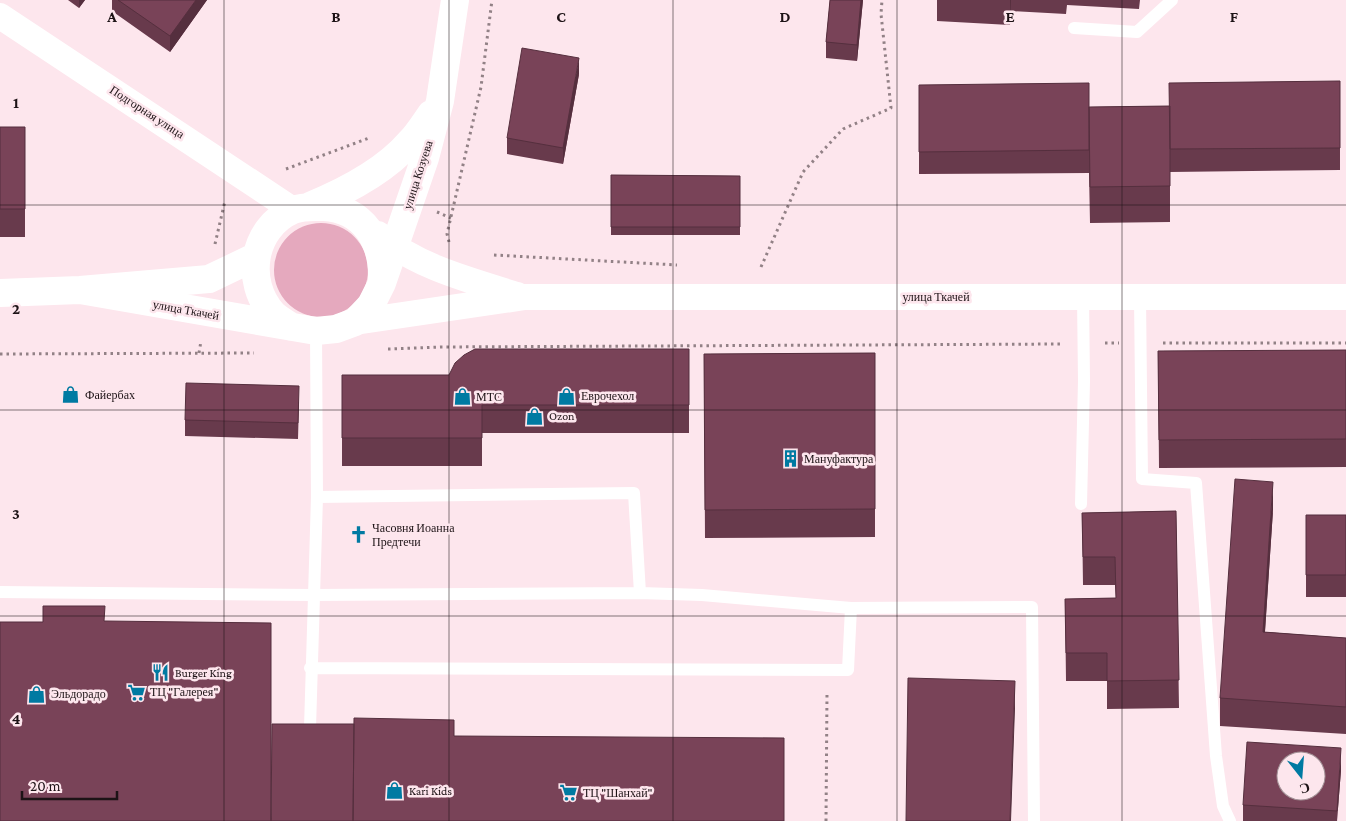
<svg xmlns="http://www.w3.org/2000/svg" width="1346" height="821" viewBox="0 0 1346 821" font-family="'Crimson Pro',serif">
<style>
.green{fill:#e5a9be}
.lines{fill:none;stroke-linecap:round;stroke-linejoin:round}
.path{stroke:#928186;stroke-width:3;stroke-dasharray:2.5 4;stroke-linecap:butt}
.lane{stroke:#fff;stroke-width:12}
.street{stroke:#fff;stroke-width:26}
.secondary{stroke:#fff;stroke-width:28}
.wall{fill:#683a4c}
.shaded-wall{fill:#552f3e}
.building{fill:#794358;stroke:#552f3e;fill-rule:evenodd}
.grid{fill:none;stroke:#1d1316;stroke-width:1;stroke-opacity:0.55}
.labels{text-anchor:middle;stroke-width:5;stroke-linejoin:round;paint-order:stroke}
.street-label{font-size:12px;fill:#1d1316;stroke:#fde6ed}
.poi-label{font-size:12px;fill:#1d1316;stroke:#fde6ed;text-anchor:start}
.grid-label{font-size:16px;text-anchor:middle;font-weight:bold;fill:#1d1316;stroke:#fde6ed;stroke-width:5;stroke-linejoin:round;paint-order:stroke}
</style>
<rect width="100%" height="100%" fill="#fde6ed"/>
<!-- green -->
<path class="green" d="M274 270a47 47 0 1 1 94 0a47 47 0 1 1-94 0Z"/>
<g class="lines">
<!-- path -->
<path class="path" d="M286,169L369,138
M437,212L451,218
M449,242L447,234L481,87L492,0
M215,244L225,201
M494,255L677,265
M761,267L803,172L843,129L891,108L881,14L882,0
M1105,343H1119
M1163,343H1346
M388,349L440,347L1062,344
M199,353L201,341
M0,354L254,353
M826,821L827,693"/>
<!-- lane -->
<path class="lane" d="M1074,28L1137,32L1172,0
M1140,297L1142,479L1196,483L1216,756L1223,806L1230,821
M317,497L634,493L640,593L702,595L851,608L1032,607L1034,821
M1081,504L1084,381L1083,297
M0,592L313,595L640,593
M310,668L848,670L851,608
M310,728L317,497L316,331"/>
<!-- street -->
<path class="street" d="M0,16L293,210
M378,234C417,267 469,280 517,295
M355,322L525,297H1346"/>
<!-- secondary -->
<path class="secondary" d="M310,206C344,192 385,171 410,142C418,134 424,124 431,114
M80,290L316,331L336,329L355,322L371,305L382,283L425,158L440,101L455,0
M0,293L80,290L209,279L255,257
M292,327C286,323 278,319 273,314C244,282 252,228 293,210C303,206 314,207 324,207C363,209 383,241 382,278"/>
</g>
<!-- wall -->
<path class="wall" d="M68,0H85L79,8Z
M112,0H207L170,52L112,11Z
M830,0H863L857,61L826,58V42Z
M937,0H1140L1139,9L1067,5L1066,14L1011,11L1010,25L937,21Z
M579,74L563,164L507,154V138Z
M1340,81V170L1170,172V222L1090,223L1089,172V173L919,174V85L1089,107L1169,106Z
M0,127H25V237H0Z
M611,175L740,176V235H611Z
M689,349V433H482V466H342V375H449Z
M1346,350V467L1159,468L1158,351Z
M875,353V537L705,538L704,354Z
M299,402L298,439L185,436V420Z
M1273,510L1265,632L1346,638V734L1220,726V698Z
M1176,511L1179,708L1107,709V681H1066L1065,599L1116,598L1115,585H1083L1082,513Z
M1306,515H1346V597H1306Z
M1341,770L1337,821H1243V805Z"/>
<!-- shaded-wall -->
<path class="shaded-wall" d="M79,0H85L79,8Z
M196,0H207L170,52V36Z
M861,0H863L857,61V45Z
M1010,0H1011L1010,25Z
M579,58V74L563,164V148Z
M1273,482V510L1263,660V632Z
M1015,681V708L1011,821H1010Z
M1341,748V770L1337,821Z"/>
<!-- building -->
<path class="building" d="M118,0H196L170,36Z
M830,0H861L857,45L826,42Z
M522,48L579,58L563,148L507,138Z
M1340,81V148L1170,149L1169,83Z
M1089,83V150L919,152V85Z
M1170,106V186L1090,187L1089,107Z
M0,127H25V209H0Z
M611,175L740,176V227H611Z
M475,349H689V405H482V438H342V375H449L455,363L464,355Z
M1346,350V439L1159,440L1158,351Z
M875,353V509L705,510L704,354Z
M186,383L299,386L298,423L185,420Z
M1235,479L1273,482L1263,632L1346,638V707L1220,698Z
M1176,511L1179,680L1107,681V653H1066L1065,599L1116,598L1115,557H1083L1082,513Z
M1306,515H1346V575H1306Z
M43,606H105L104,621L271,623V821H0V622H43Z
M908,678L1015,681L1010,821H906Z
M354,718L454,720V736L784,738V821H353Z
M272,724H354L353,821H271Z
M1247,742L1341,748L1337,811L1243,805ZM1286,761H1316V791H1286Z"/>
<!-- grid -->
<path class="grid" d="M224,0V821M449,0V821M673,0V821M897,0V821M1122,0V821M0,205H1346M0,410H1346M0,616H1346"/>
<!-- icons -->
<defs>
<symbol id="shop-bare" viewBox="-9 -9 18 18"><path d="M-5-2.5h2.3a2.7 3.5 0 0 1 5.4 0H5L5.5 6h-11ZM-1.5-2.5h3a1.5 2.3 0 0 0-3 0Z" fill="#007aa2" stroke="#fde6ed" stroke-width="2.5" paint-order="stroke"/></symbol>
<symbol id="building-bare" viewBox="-9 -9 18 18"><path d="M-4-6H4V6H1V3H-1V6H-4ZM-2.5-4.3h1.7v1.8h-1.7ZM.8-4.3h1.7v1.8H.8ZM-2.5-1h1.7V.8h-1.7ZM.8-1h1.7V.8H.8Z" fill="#007aa2" stroke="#fde6ed" stroke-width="2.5" paint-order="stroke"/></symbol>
<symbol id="church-bare" viewBox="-9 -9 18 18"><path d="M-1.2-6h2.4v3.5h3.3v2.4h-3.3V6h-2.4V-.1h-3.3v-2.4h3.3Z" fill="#007aa2" stroke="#fde6ed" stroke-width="2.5" paint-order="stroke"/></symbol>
<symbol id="restaurant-bare" viewBox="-9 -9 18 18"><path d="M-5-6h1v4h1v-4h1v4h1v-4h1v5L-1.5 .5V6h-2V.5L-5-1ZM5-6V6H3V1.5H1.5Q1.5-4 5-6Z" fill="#007aa2" stroke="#fde6ed" stroke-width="2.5" paint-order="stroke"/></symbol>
<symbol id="supermarket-bare" viewBox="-9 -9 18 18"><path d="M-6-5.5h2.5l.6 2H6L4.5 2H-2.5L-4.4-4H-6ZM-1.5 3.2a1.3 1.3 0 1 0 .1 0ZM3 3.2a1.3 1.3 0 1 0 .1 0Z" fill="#007aa2" stroke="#fde6ed" stroke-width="2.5" paint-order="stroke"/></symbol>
</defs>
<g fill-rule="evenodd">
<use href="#shop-bare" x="58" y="382" width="25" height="25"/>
<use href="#shop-bare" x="554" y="384" width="25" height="25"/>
<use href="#shop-bare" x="450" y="384" width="25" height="25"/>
<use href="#shop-bare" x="522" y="404" width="25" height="25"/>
<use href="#building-bare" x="778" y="446" width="25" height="25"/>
<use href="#church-bare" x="346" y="522" width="25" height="25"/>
<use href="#restaurant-bare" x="148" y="660" width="25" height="25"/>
<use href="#supermarket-bare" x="124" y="680" width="25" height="25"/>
<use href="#shop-bare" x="24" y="682" width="25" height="25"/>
<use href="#shop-bare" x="382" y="778" width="25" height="25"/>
<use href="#supermarket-bare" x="556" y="780" width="25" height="25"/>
</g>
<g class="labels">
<!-- street labels -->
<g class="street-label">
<text transform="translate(147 112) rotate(33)" y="4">Подгорная улица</text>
<text transform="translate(418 175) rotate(-72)" y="4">улица Козуева</text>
<text x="936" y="301">улица Ткачей</text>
<text transform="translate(186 310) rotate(10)" y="4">улица Ткачей</text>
</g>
<!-- poi labels -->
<g class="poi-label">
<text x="85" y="399">Файербах</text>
<text x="581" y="400">Еврочехол</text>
<text x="476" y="401">МТС</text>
<text x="549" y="420">Ozon</text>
<text x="804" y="463">Мануфактура</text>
<text x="372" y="532">Часовня Иоанна<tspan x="372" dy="14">Предтечи</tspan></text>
<text x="175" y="677">Burger King</text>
<text x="150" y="696">ТЦ "Галерея"</text>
<text x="51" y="698">Эльдорадо</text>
<text x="409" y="795">Kari Kids</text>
<text x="583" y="797">ТЦ "Шанхай"</text>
</g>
</g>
<g class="grid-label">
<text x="112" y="22">A</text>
<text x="336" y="22">B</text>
<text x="561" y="22">C</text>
<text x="785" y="22">D</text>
<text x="1010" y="22">E</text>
<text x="1234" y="22">F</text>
<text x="16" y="108">1</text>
<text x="16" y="314">2</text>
<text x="16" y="519">3</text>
<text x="16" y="724">4</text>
</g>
<!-- north arrow -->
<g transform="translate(1301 776) rotate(163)"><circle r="24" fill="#fde6ed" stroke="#a39297"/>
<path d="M0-4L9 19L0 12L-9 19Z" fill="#007aa2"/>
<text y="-8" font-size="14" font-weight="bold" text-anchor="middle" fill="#1d1316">С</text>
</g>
<!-- scale -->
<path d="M22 791v8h95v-8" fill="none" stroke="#1d1316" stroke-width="2.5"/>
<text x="30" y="791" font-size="15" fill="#1d1316" stroke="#fde6ed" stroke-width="4" paint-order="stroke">20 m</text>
</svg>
